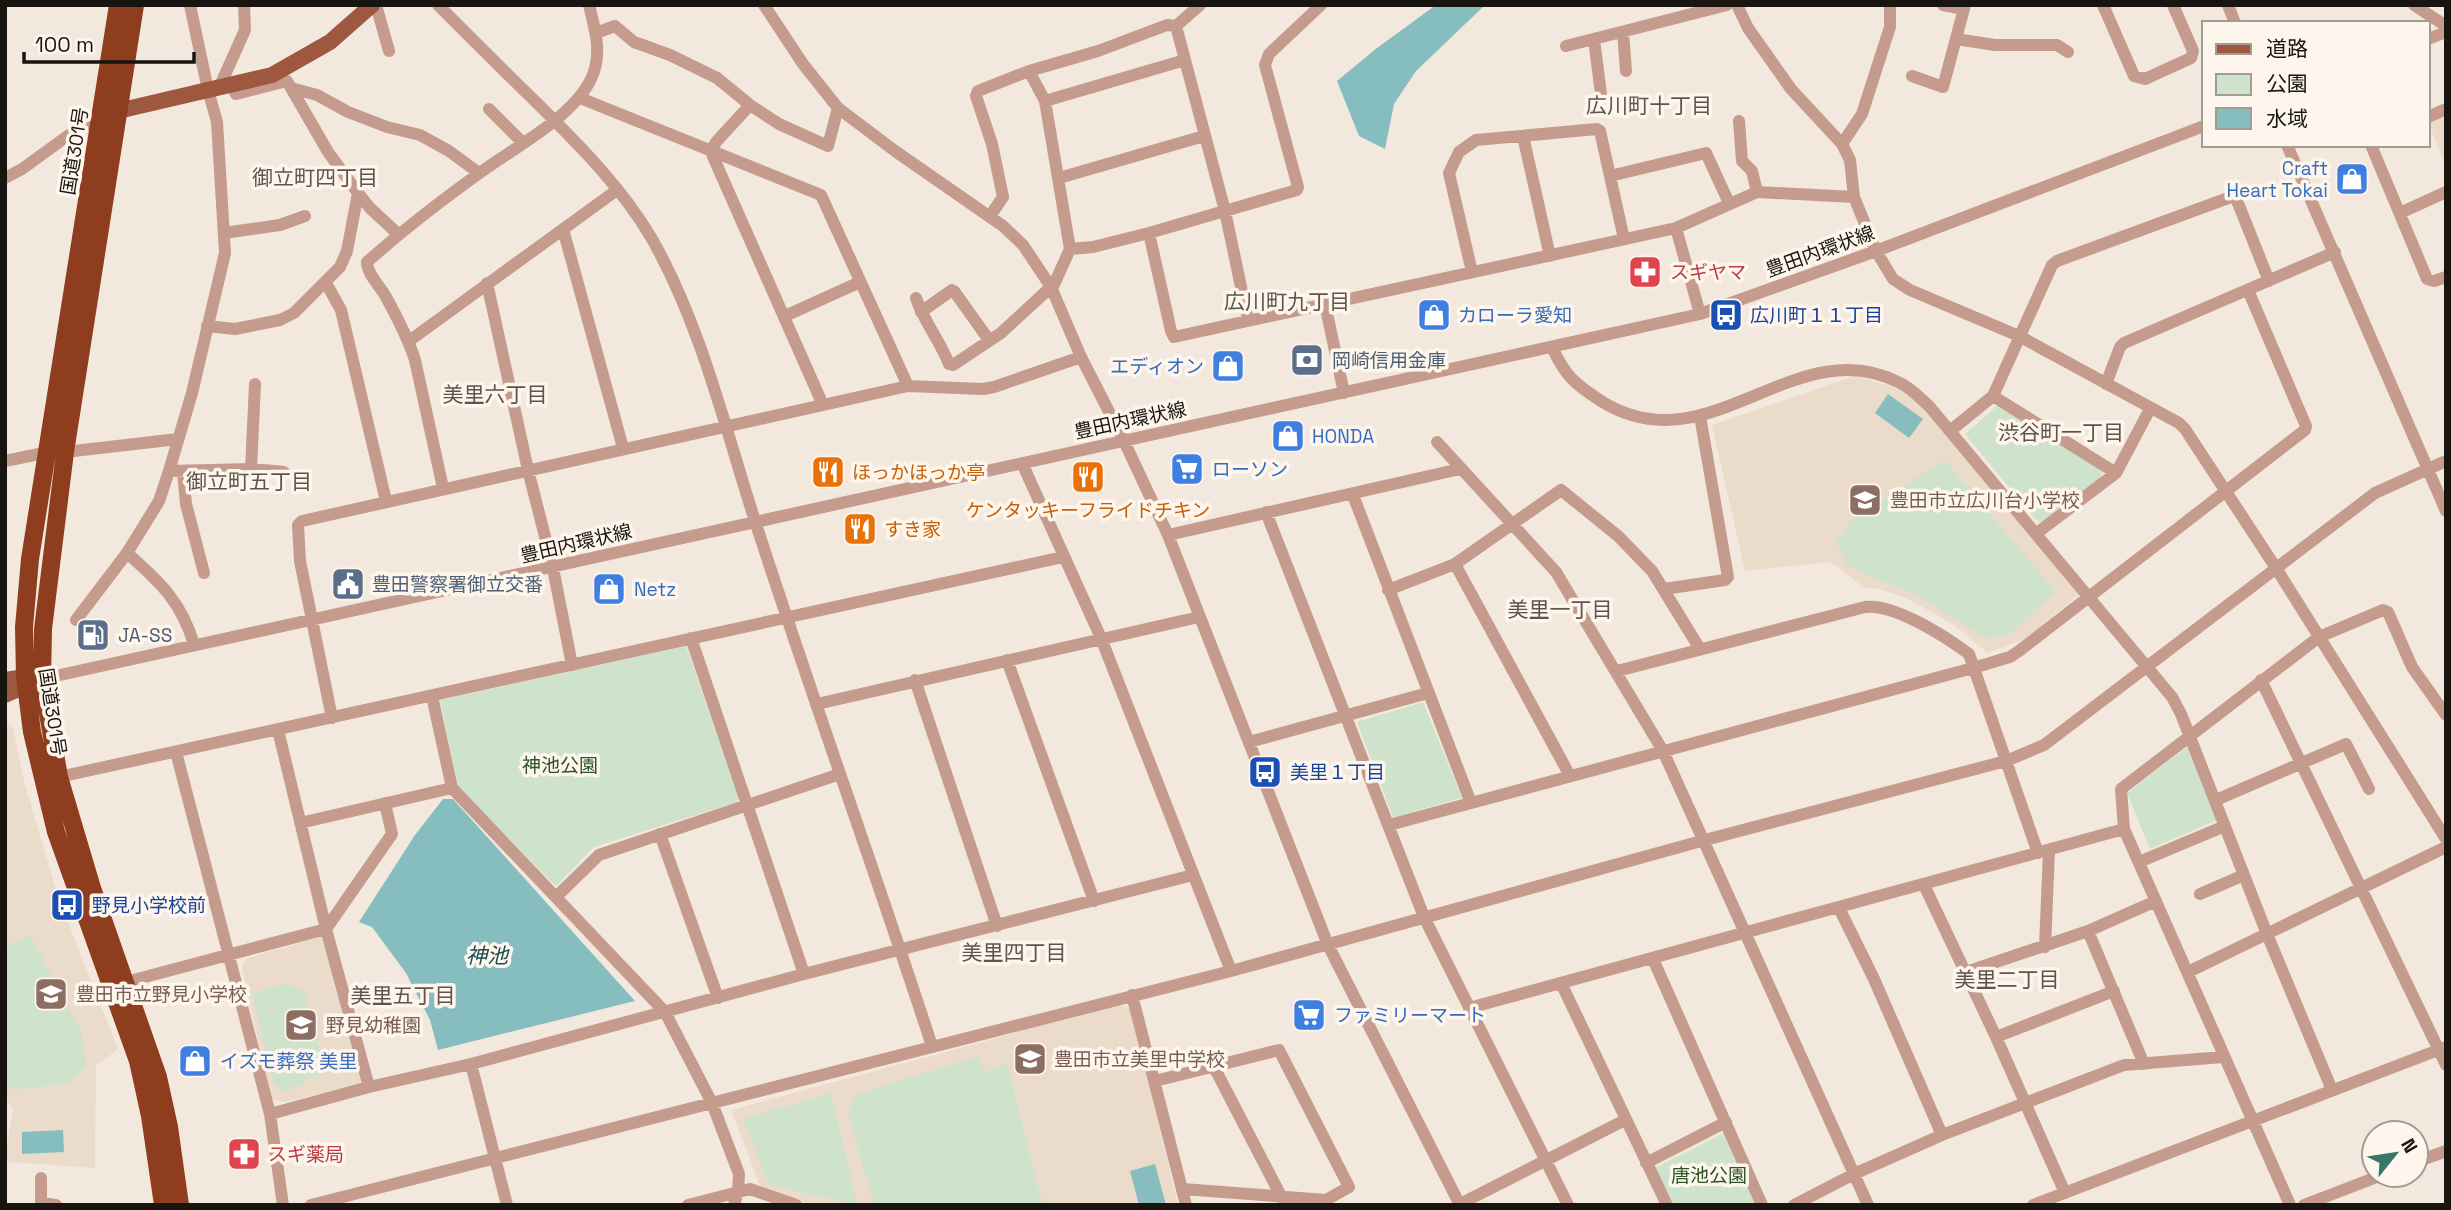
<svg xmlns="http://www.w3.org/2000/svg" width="2451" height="1210" viewBox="0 0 2451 1210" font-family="'Space Grotesk','Noto Sans JP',sans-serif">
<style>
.built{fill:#ebdbcb}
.green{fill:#cfe2cb}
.water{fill:#86bdbf}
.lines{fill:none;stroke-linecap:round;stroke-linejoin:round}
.minor{stroke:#c49b8d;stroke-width:12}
.major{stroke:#9e583f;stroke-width:16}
.highway{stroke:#8e3e1f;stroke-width:18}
.labels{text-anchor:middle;stroke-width:7;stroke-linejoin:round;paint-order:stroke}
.street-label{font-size:19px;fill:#181511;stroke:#fef6ed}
.shop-label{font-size:19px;fill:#366cbe;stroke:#fef6ed;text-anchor:start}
.health-label{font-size:19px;fill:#be3a42;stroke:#fef6ed;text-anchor:start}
.transit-label{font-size:19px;fill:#164399;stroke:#fef6ed;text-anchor:start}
.service-label{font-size:19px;fill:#4e5e75;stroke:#fef6ed;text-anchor:start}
.food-label{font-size:19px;fill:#c56008;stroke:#fef6ed;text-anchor:start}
.education-label{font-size:19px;fill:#785e54;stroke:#fef6ed;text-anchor:start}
.park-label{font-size:19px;fill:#2b5324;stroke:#fef6ed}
.neighbourhood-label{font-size:21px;fill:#5d544b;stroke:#fef6ed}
.water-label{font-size:21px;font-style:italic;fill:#194b4e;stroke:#fef6ed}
</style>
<rect width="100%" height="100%" fill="#f3e8de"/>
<!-- built -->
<path class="built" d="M2446,115V167L2428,122Z
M1855,376L1887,385L1904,393L1933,415L2079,595L2024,639L1988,653L1951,623L1906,598L1879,589L1864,587L1830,562L1745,571L1712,425Z
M5,721L13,728L24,781L58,897L118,1049L96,1066L95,1168L9,1162L5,1156L13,1108L5,1098Z
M323,936L362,1084L285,1102L271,1100L242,967L245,959Z
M1119,1005L1130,1008L1178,1205H812L761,1188L731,1110Z"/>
<!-- green -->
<path class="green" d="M1998,405L2102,468L2101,477L2042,522L2036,520L1965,434Z
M1945,460L2055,591L2011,633L1987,639L1914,593L1870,577L1845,563L1836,540L1854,518Z
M686,646L739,799L737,802L594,847L556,886L492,824L458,786L440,700Z
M1423,702L1462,798L1393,817L1357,722Z
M2187,747L2217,820L2150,849L2127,793Z
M30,935L80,1029L87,1064L70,1083L14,1090L5,1083V947Z
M286,983L304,991L322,1059L318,1060L322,1074L304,1080V1085L283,1092L273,1083L252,993Z
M979,1056L984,1072L1007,1064L1043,1205H874L848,1114L856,1095Z
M831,1093L857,1205L769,1185L743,1119Z
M1724,1133L1756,1205H1674L1655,1168Z"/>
<!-- water -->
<path class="water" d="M1436,5H1481L1483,7L1416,71L1394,104L1385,149L1359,136L1337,81L1377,48Z
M1888,394L1923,419L1909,438L1875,413Z
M443,799H453L635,1001L438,1050L430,1020L406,973L372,927L359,922L415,835Z
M63,1130L64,1152L22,1154V1132Z
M1155,1164L1166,1205H1139L1130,1171Z"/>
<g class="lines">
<!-- minor -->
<path class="minor" d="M190,5L208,90L217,122L225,253L192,393L169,471L159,501L127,553C159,581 182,602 194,645
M376,5L389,51
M438,5C471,38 505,72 539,105C580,146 623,189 652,239C701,325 725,428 755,521C812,697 875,871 932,1046
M764,5L803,64L838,108L895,151L1003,226L1023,245L1051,287L1081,357L1124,441L1168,535L1328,945L1460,1205
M1200,5L1176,26L1225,211L1248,320
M1737,5L1748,28L1791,89L1842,144L1850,160L1854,197L1876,251L1893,279L1910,290L2019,336L2179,423L2185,429L2276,568L2446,839
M1943,5L1964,9
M2103,5L2134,76L2145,79L2191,58L2193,51L2173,5
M2228,5L2235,23
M2414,5L2446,26
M1623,32L1626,71
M596,33L615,26L634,42L670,55L717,78L750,105L779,124L828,146L838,108
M1594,39L1601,94
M1956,39L1995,45H2057L2068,52
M2428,39L2446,32
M1566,46L1727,5
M1029,71L1098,51L1167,25L1176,26
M1912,76L1943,87L1965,5
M219,88L245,30L244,5
M291,88L317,95L348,112L387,127L420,135L449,151L479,173
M580,98L821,195L908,386
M1045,101L1185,60
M750,105L716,142L711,152L823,405
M489,109L522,142
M2428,117L2446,109
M1739,121L1742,161L1752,171L1757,192
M1523,136L1550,256
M1842,144L1862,114L1890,27V5
M2287,145L2446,511
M2371,145L2427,279L2434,281L2446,277
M1610,176L1706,153L1729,203
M5,178L22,169L73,132L103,117
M1059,178L1204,136
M358,193L370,208L398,234
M2400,213L2446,192
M990,216L1003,197L992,144L976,96L978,91L1029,71L1045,101L1070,249L1052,289
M1676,228L1700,314
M563,229L623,448
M224,233L280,225L305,216
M1149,233L1171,331L1174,337L1676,228L1757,192L1854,197
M1070,249L1093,247L1149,233L1297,190L1298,187L1265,65L1269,54L1321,5
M1472,272L1449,173L1459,152L1476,140L1597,129L1600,131L1624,239
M326,283L341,310L386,501
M487,283L528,470L553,568L572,665
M916,298C924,322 940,341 949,364L953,365L1001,333L1051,287
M1325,304L1344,393
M921,312L952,290L954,291L989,340
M785,316L860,282
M207,326L235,329L280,320L294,313L340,267L347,251L358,193L328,152L287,81L236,94L231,85
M409,341L617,190
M1552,347C1565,376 1575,384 1601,401C1709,469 1795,328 1900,383C1911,388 1920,398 1929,406L2172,697L2181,714L2267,934L2332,1090
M2106,384L2120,347L2124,343L2335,252
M1993,396L2116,473
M1950,431L1993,396L2052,265L2057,261L2231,197L2236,198L2269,281
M1437,442L1556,572L1663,751L1868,1205
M65,452L178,439
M5,461L49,452
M1022,463L1101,638L1231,971
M251,469L255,384
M169,471L251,469L284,472
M183,472L186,504L204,573
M443,488L415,360C408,338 397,317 386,297C380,286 367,274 367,262C403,230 442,200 481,172C515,147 573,117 591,79C603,54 595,30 589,5
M1353,495L1471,803
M1266,512L1424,917L1568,1205
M2037,533L2116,473L2150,409
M1168,535L1460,469
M1455,564L1569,774
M1664,589L1725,580L1728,577L1700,416
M1388,590L1455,564L1561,490L1618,536L1652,571L1700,649
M76,620L127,553
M691,638L804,974
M1007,660L1094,901
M1617,671L1865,607C1894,603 1946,637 1969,654L2038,853
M42,679L1700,314L1876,251L2204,126
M915,680L997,926
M2261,680L2446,1065
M432,696L452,788L665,1012L712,1103L739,1174L738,1192L734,1205
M817,704L1199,617
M332,718L300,561L298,525L302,521L908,386L983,389L994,387L1081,357
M278,730L326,929L369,1087
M1249,742L1428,693
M176,752L270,1114L283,1205
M59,777L1063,557
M2216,800L2346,744L2369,789
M300,823L452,788
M1389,825L1973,668L2010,657L2019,651L2305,430L2306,426L2248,290
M660,834L718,998
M2139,862L2225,826
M1924,885L1996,1037L2065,1193
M2200,894L2244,875
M556,897L599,855L840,774
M1839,908L1874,979L1942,1135
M2088,931L2144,1064
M2045,947L2049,851
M1653,959L1762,1205
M1966,972L2088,931L2156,901
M2188,972L2446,847
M126,982L326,929L392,834L385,803
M1561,983L1667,1205
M1132,995L1186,1205
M1469,1008L2124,829
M1996,1037L2114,991
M471,1064L507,1205
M1214,1067L1282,1198
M1155,1081L1279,1050L1349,1187L1326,1200L1183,1189
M270,1114L369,1087L471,1064L804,974L1193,875
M2416,1162L2446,1151
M1646,1163L1726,1122
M41,1203L56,1205
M1460,1204L1625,1120
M41,1205V1178
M311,1205L1231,971L1705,840L2006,761L2044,745L2375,493L2446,461
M688,1205L750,1189L796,1205
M1794,1205L1854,1174L1942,1135L2124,1065L2223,1057
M2033,1205L2446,1047
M2290,1205L2124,829L2121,789L2319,637L2383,610L2388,612L2412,667L2446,715
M2304,1205L2382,1175"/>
<!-- major -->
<path class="major" d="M118,111L272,75L330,42L372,5
M5,680L25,677L37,678
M5,695L37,681"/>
<!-- highway -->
<path class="highway" d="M118,5L30,559L24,627L25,677L32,732L56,832L138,1061L150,1116L163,1205
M135,5L65,452L43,629L42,679L59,777L92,888L158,1077L169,1127L180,1205"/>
</g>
<!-- icons -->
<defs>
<symbol id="shop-square" viewBox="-11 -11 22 22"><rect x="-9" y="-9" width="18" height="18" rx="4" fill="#3f7fe0" stroke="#fef6ed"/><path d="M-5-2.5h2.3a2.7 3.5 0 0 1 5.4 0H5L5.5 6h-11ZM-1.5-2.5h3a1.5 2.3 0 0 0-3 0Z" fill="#fff"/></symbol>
<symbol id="pharmacy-square" viewBox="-11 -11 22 22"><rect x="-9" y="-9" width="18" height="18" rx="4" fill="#e0444e" stroke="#fef6ed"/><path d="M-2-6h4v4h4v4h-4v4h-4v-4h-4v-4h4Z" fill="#fff"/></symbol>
<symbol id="bus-square" viewBox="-11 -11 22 22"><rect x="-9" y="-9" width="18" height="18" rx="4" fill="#1a4fb4" stroke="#fef6ed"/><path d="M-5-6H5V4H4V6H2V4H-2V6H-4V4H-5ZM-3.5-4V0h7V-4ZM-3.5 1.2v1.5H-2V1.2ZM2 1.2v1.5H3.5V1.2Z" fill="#fff"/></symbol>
<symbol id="bank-square" viewBox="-11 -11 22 22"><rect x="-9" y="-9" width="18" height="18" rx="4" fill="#5c6f8a" stroke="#fef6ed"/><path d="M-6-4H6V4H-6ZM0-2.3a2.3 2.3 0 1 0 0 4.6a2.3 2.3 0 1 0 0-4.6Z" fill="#fff"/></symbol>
<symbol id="supermarket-square" viewBox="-11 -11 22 22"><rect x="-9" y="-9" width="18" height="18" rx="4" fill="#3f7fe0" stroke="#fef6ed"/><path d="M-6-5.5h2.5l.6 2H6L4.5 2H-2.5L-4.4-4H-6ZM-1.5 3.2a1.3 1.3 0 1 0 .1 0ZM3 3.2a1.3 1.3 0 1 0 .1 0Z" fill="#fff"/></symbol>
<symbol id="restaurant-square" viewBox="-11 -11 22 22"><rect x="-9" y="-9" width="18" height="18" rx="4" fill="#e8710a" stroke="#fef6ed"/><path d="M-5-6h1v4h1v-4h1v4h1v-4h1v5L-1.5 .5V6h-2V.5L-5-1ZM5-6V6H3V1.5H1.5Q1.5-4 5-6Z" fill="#fff"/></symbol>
<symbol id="school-square" viewBox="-11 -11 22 22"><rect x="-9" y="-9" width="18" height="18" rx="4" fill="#8d6e63" stroke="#fef6ed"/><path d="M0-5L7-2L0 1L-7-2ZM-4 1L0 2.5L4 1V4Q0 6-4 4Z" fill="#fff"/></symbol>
<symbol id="civic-square" viewBox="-11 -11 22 22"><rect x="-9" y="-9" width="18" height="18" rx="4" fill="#5c6f8a" stroke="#fef6ed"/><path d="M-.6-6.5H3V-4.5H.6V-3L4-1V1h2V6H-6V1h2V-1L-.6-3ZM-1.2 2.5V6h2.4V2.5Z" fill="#fff"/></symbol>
<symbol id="fuel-square" viewBox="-11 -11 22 22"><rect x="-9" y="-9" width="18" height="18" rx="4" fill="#5c6f8a" stroke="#fef6ed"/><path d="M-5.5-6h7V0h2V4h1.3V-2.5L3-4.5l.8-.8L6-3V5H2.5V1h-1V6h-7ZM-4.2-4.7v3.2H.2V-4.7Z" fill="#fff"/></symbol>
</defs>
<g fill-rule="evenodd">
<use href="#shop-square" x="2333" y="160" width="38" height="38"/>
<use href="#pharmacy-square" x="1626" y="253" width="38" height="38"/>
<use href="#shop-square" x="1415" y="296" width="38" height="38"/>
<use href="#bus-square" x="1707" y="296" width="38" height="38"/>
<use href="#bank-square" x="1288" y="341" width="38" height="38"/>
<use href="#shop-square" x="1209" y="347" width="38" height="38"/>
<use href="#shop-square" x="1269" y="417" width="38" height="38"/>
<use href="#supermarket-square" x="1168" y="450" width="38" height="38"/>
<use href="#restaurant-square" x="809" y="453" width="38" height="38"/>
<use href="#restaurant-square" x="1069" y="458" width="38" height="38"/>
<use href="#school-square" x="1846" y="481" width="38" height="38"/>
<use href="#restaurant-square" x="841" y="510" width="38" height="38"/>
<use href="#civic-square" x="329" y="565" width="38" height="38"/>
<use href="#shop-square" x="590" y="570" width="38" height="38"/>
<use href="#fuel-square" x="74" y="616" width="38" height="38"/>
<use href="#bus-square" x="1246" y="753" width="38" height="38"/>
<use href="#bus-square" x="48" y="886" width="38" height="38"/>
<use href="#school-square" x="32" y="975" width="38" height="38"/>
<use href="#supermarket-square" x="1290" y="996" width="38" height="38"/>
<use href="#school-square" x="282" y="1006" width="38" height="38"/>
<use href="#school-square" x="1011" y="1040" width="38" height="38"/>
<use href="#shop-square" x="176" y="1042" width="38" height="38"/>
<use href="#pharmacy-square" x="225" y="1135" width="38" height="38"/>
</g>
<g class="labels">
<!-- street labels -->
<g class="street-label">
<text transform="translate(74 151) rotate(-81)" y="7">国道301号</text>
<text transform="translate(1820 251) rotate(-20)" y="7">豊田内環状線</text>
<text transform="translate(1130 420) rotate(-12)" y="7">豊田内環状線</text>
<text transform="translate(576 543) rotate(-13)" y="7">豊田内環状線</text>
<text transform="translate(53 712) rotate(81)" y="7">国道301号</text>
</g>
<!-- shop labels -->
<g class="shop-label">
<text x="2328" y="175" text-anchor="end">Craft<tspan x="2328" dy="22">Heart Tokai</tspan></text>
<text x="1458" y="322">カローラ愛知</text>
<text x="1204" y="373" text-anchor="end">エディオン</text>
<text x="1312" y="443">HONDA</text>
<text x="1212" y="476">ローソン</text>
<text x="634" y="596">Netz</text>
<text x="1334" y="1022">ファミリーマート</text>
<text x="220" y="1068">イズモ葬祭 美里</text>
</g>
<!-- health labels -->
<g class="health-label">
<text x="1670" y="279">スギヤマ</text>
<text x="268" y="1161">スギ薬局</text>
</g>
<!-- transit labels -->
<g class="transit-label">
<text x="1750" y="322">広川町１１丁目</text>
<text x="1290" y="779">美里１丁目</text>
<text x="92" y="912">野見小学校前</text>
</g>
<!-- service labels -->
<g class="service-label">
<text x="1332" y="367">岡崎信用金庫</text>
<text x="372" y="591">豊田警察署御立交番</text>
<text x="118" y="642">JA-SS</text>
</g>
<!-- food labels -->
<g class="food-label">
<text x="852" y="479">ほっかほっか亭</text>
<text x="1088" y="517" text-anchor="middle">ケンタッキーフライドチキン</text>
<text x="884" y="536">すき家</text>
</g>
<!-- education labels -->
<g class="education-label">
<text x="1890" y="507">豊田市立広川台小学校</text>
<text x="76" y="1001">豊田市立野見小学校</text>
<text x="326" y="1032">野見幼稚園</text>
<text x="1054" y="1066">豊田市立美里中学校</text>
</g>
<!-- park labels -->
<g class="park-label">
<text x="560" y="772">神池公園</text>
<text x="1709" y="1182">唐池公園</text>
</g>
<!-- neighbourhood labels -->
<g class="neighbourhood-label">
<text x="1649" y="113">広川町十丁目</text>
<text x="315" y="185">御立町四丁目</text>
<text x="1287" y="309">広川町九丁目</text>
<text x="495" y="402">美里六丁目</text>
<text x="2061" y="440">渋谷町一丁目</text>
<text x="249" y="489">御立町五丁目</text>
<text x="1560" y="617">美里一丁目</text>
<text x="1014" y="960">美里四丁目</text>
<text x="2007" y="987">美里二丁目</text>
<text x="403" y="1003">美里五丁目</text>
</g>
<!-- water labels -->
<g class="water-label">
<text x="487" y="963">神池</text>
</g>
</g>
<!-- border -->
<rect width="2451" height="1210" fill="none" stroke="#181511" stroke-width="14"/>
<!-- legend -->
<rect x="2202" y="21" width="228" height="126" fill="#fef6ed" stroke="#a29c95" stroke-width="2"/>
<rect x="2216" y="44" width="35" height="10" fill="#9e583f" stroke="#a29c95" stroke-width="2"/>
<text x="2266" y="56" font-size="21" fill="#181511">道路</text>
<rect x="2216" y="74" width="35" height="21" fill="#cfe2cb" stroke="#a29c95" stroke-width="2"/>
<text x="2266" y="91" font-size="21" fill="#181511">公園</text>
<rect x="2216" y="108" width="35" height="21" fill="#86bdbf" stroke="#a29c95" stroke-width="2"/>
<text x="2266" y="126" font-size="21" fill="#181511">水域</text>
<!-- north arrow -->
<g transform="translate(2395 1154) rotate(60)"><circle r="33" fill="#fef6ed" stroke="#a29c95" stroke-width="2"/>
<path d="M0-5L12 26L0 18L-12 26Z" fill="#357768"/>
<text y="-10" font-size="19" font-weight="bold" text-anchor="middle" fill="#181511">N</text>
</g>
<!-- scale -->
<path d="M24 52v10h170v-10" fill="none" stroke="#181511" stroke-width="3.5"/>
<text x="35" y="52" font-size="21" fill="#181511" stroke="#fef6ed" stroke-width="5" paint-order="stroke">100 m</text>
</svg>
